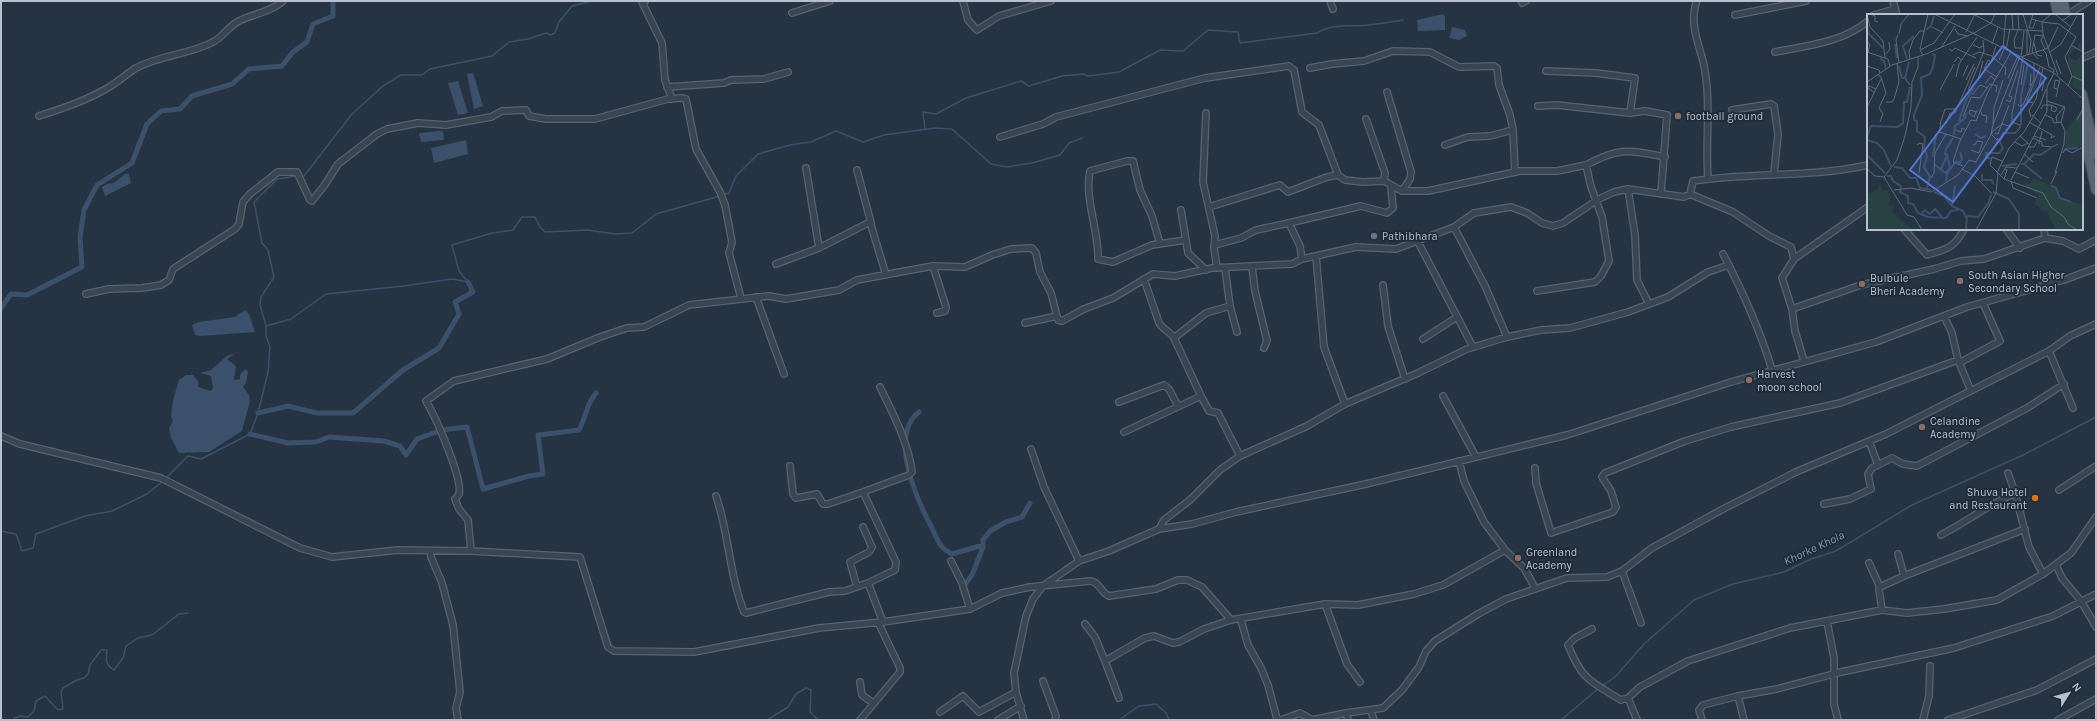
<svg xmlns="http://www.w3.org/2000/svg" width="2097" height="721" viewBox="0 0 2097 721" font-family="Karla,sans-serif">
<style>
.water{fill:#3b516b}
.lines{fill:none;stroke-linecap:round;stroke-linejoin:round}
.stream{stroke:#3b516b;stroke-width:1.5}
.canal{stroke:#3b516b;stroke-width:5}
.minor-casing{stroke:#58636f;stroke-width:8}
.primary-casing{stroke:#444e5b;stroke-width:11}
.minor{stroke:#3a4552;stroke-width:5.5}
.primary{stroke:#586472;stroke-width:9}
.education-dot{fill:#8d6e63;stroke:#1f2a37;stroke-width:1.5}
.worship-dot{fill:#6b7280;stroke:#1f2a37;stroke-width:1.5}
.food-dot{fill:#e8710a;stroke:#1f2a37;stroke-width:1.5}
.labels{text-anchor:middle;stroke-width:3.5;stroke-linejoin:round;paint-order:stroke}
.poi-label{font-size:11px;fill:#b7c0cc;stroke:#1f2a37;text-anchor:start}
.water-label{font-size:12px;font-style:italic;fill:#7e97b3;stroke:#1f2a37}
.inset-river{fill:none;stroke:#3b516b;stroke-width:2}
.inset-road{fill:none;stroke:#606b79;stroke-width:1}
.view{fill:#5376d4;fill-opacity:0.15;stroke:#5376d4;stroke-width:2}
.inset-edge{fill:none;stroke:#b7c0cc;stroke-width:2}
</style>
<rect width="100%" height="100%" fill="#263342"/>
<!-- water -->
<path class="water" d="M1443,14L1445,17V30L1418,31L1417,20Z
M1452,27L1465,30L1467,36L1459,40L1449,38Z
M473,73L483,106L474,109L467,74Z
M458,81L468,113L458,115L448,83Z
M440,131L443,132L444,140L421,142L419,133Z
M466,140L468,154L434,163L431,148Z
M125,174H129L131,183L105,196L102,187L107,184L114,183Z
M245,310L249,314L255,332L200,336L195,335L192,325L198,322L235,317Z
M235,354L227,359L236,366L234,380L240,379V375L245,369L248,372L246,383L243,387L249,395L250,401L242,431L209,452L179,453L171,438L169,428L173,421L171,416L173,400L179,380L186,375H193L198,381V387L211,391L213,388L211,376L200,373L211,370L228,355Z"/>
<g class="lines">
<!-- stream -->
<path class="stream" d="M925,129L923,112L936,114L966,98L1021,81L1029,86L1062,76L1083,74L1088,76L1119,72L1160,50L1183,51L1208,30L1238,32L1240,43L1317,33C1333,23 1351,27 1369,25C1380,24 1391,22 1403,20
M301,176H304L352,114L383,86L401,75H422L430,69L492,56L509,42L528,39L546,33L551,35L555,33L559,22L572,6L592,1
M723,195L729,193L736,176L758,154L790,145L811,142L836,131L863,142L884,135L935,128L952,129L991,164L1007,167L1032,163L1060,155L1069,143L1082,138
M266,326L291,319L326,294L404,286L452,279L468,282L459,271L452,245L492,233L513,230L522,217H535L540,227L545,232L588,230L615,234L632,233L656,214L720,196
M165,479L188,456L201,459L250,434L258,413L268,372L270,347L266,336V326L260,305L261,297L274,277L268,250L262,243L254,202L277,179L297,176
M1,531L16,534L22,551L33,548L36,534L85,516L112,511L147,494L163,481
M1602,686L1615,677L1644,644L1694,600L1733,584L1784,572L1811,559L1836,551L1912,505L2023,455L2096,417
M14,720V718L21,716L28,717L34,711L36,701L45,696L58,710L63,709L61,692L63,688L77,680L84,678L88,674L90,665L101,650H107C106,658 105,665 114,670L123,658L126,646L138,638L152,635L179,614L188,613
M767,720L788,707L796,694L806,688L811,690L810,712L818,720
M1119,720L1139,706L1156,704L1166,713L1169,720
M1561,720L1599,688"/>
<!-- canal -->
<path class="canal" d="M1,308L11,294L27,295L82,267L80,237L84,210L97,185L132,163L147,124L161,111L180,109L192,96L232,84L249,69L282,66L293,52L307,42L313,24L333,16V1
M919,412C888,436 917,500 932,528C935,534 938,542 942,547C945,550 949,552 952,554L983,545
M258,413L288,406L317,413H353L403,370L439,348L459,314L455,302L473,292L468,282
M250,434L288,443L316,442L329,437L384,441L400,446L406,455L417,439L442,430L467,427L483,489L529,476L543,474L538,435L579,430C586,418 586,404 596,393
M964,589V586L972,575L983,547V540L990,531L1006,522L1022,517L1030,503"/>
<defs>
<path id="minor" d="M645,1L642,2L662,43L665,80L672,99
M963,1L968,20L977,30L999,16L1051,1
M1330,1L1333,9
M1697,1C1689,20 1698,43 1703,61C1712,99 1705,140 1708,178
M1893,1L1897,15
M1522,3L1526,1
M792,13L830,1
M1735,15L1806,1
M1874,15L1895,9
M2067,15L2089,1
M1775,52C1806,46 1844,42 1868,21
M2082,58L2096,52
M1310,68L1332,64L1364,61L1393,51L1430,52L1459,67L1494,66L1497,68L1499,85L1510,115L1513,130L1515,172
M1546,71L1596,73L1635,78L1630,113
M667,87L724,83L731,80L764,79L788,72
M1387,92L1411,172L1410,179L1402,191
M1538,106L1557,105L1630,113L1645,111L1667,115L1661,194
M1732,110L1771,104L1774,106L1778,134L1774,174
M1206,113L1203,182L1215,236L1214,248L1217,268
M39,116C64,108 88,100 111,86C120,80 128,73 136,68C160,55 187,55 211,43C223,38 228,26 239,21C253,14 271,12 283,1
M1366,119L1385,173L1384,181
M1000,137L1043,124L1056,117L1205,78L1289,66L1294,70L1302,112L1319,125L1338,175L1345,180L1363,182L1384,181L1402,191H1428L1520,171H1557L1586,165L1591,187L1602,217L1609,261L1601,276L1595,282L1537,291
M1445,145L1468,137L1490,136L1513,130
M1586,165C1620,147 1628,150 1665,157
M806,168L819,248L870,222L886,275
M857,170L871,223
M1628,189L1635,235L1637,280L1649,304
M1690,194L1733,212L1769,236L1791,247L1794,259L1782,278L1792,309L1795,331L1804,361
M1209,207L1280,185L1288,192L1327,177L1338,175
M1181,210L1188,253L1206,270
M1454,227L1485,286L1507,337
M1904,229L1927,255C1946,249 1954,249 1964,229
M2006,229L2020,248
M2044,229L2045,238
M1417,240L1473,347
M1160,244L1152,216L1140,190L1133,161H1127L1090,171C1084,198 1099,231 1098,259L1113,262L1152,245L1186,240
M1215,245L1241,238L1256,230L1289,223
M1723,254C1743,292 1760,330 1772,370
M1316,256L1324,347L1345,404
M1302,259L1300,246L1289,223L1361,206L1387,213L1393,208L1391,187
M1794,259L1868,207
M776,264L819,248
M933,266L946,307L945,311L937,313
M1252,267L1255,291L1267,341L1264,348
M1144,279L1159,323C1163,330 1170,331 1174,338
M1383,285L1388,326L1405,379
M86,294L109,289L142,288L161,285L169,280L173,269L235,229L239,224L243,202L250,194L278,172H297L310,200L312,201L324,186L338,164L377,134L387,129L418,123L446,125L491,117L502,111L526,110L529,116L546,119H595L668,99L682,98L686,99L696,149L720,192L725,205L732,242L729,253L741,298
M756,297L784,374
M1230,306L1237,332
M1792,309L1861,285L1934,269L1961,261L1984,259L2045,238L2063,241L2079,249L2096,240
M1944,316L1952,333L1958,360L1971,391
M1025,323L1057,316
M1423,339L1457,317
M2049,351L2073,408
M1959,363L2000,341L1983,303
M1201,396L1209,411L1218,413L1240,456
M1443,396L1476,457
M1119,402L1164,385L1169,389L1178,406
M1124,432L1201,396L1174,338L1206,313L1230,306L1225,268
M1,436L20,444L161,478L300,548L332,557L398,550L471,551L580,557L608,647L614,651L694,652L819,628L883,622L970,609L1002,593L1030,587L1090,581C1099,581 1101,593 1109,596L1156,589L1178,580H1187L1202,587L1231,620
M1869,441L1878,465
M1031,449L1044,487L1079,561
M1459,461L1464,481L1484,522L1505,550L1524,568L1535,588
M1535,468L1536,483L1551,533L1613,512L1616,507L1611,491L1602,477L1605,473L1685,441L1731,427L1840,403L1958,360
M2008,473L2015,493L2029,547L2043,574
M2059,490L2096,466
M863,492L909,475L912,472C908,441 893,414 880,387
M716,496C729,533 729,574 744,612L746,613L829,592L845,591L868,583L895,570L896,562L863,492L828,504H823L817,494L796,498L793,494L790,466
M1824,504L1850,499L1871,489L1868,474L1872,468L1892,458L1903,464L1917,466L2027,408L2064,384
M1159,529L1164,520L1190,500L1220,470L1240,456L1307,426L1345,404L1418,373L1467,349L1507,337L1541,330L1570,328L1628,312L1668,297L1708,272L1729,265
M1941,535C1966,522 1990,504 2015,493
M430,551L431,557L442,583L453,625L460,692L456,708L458,720
M471,551L468,520L459,509L455,499C456,499 459,494 459,494C463,478 435,416 426,401L454,381L547,359L600,337L627,328L644,327L689,305L769,296L786,299L839,290L857,280L900,272L933,266L965,267L992,255L1011,249L1032,248L1036,253L1040,272L1051,293L1058,320L1062,321L1084,309L1113,298L1153,274L1175,276L1212,268L1292,264L1302,259L1356,247L1396,249L1454,227L1474,213L1511,207L1527,213L1542,223L1553,226L1563,223L1597,200L1614,192L1628,189L1684,197L1690,194L1693,181C1751,172 1810,178 1868,165
M1898,554L1904,576
M951,561L962,583L970,609
M1869,563L1880,587
M2056,565L2062,578L2081,601L2096,627
M1622,571L1641,623
M868,583L883,622
M857,587L850,562L869,552L872,547L863,527
M1325,604L1347,664L1360,682
M1882,610L1879,589L1880,587L1904,576L2025,529
M1241,620L1248,645L1261,668L1268,685L1277,719L1280,720
M1827,621L1834,658V704L1838,720
M1085,624L1095,637L1105,661L1145,638L1154,636L1173,643L1179,642L1204,629L1231,620L1325,604L1358,605L1414,594L1443,585L1505,550
M1592,629L1575,638L1568,645C1582,680 1590,681 1621,700L1628,698L1640,687L1688,661L1790,628L1882,610L1907,613L1944,609L1997,600L2043,574L2071,553L2096,517
M1105,661L1119,698
M1043,681L1056,716L1055,720
M860,682L862,695L873,703
M1738,696L1744,720
M1628,698L1637,720
M1371,711L1374,720
M940,712L963,696L979,712L1016,692
M860,720L900,672V668L878,622
M998,720L1021,706
M1024,720L1016,692L1014,673L1026,616L1033,599L1043,586L1079,561L1109,551L1159,529L1192,524L1236,512L1366,484L1567,435L1731,382L1876,342L1967,307L2064,280L2096,268
M1281,720L1300,713L1312,720L1346,713
M1348,720L1346,713L1383,708L1402,690L1419,667L1426,651L1435,641L1478,614L1506,599L1567,578L1607,577L1622,571L1652,548L1725,508L1796,472L1886,434L2049,351L2070,336L2096,324
M1702,720L1699,710L1703,705L1738,696L1777,689L1841,672L1954,648L2053,616L2096,594
M1923,720L1929,696L1930,666
M1948,720L2037,690L2096,659
M2058,720L2096,699"/>
<path id="primary" d="M2055,1L2058,15
M2063,1L2066,15
M2082,94L2096,155
M2082,126L2096,190"/>
</defs>
<!-- minor casing -->
<use href="#minor" class="minor-casing"/>
<!-- primary casing -->
<use href="#primary" class="primary-casing"/>
<!-- minor -->
<use href="#minor" class="minor"/>
<!-- primary -->
<use href="#primary" class="primary"/>
</g>
<!-- markers -->
<g class="education-dot">
<circle cx="1678" cy="116" r="4"/>
<circle cx="1960" cy="281" r="4"/>
<circle cx="1862" cy="284" r="4"/>
<circle cx="1749" cy="380" r="4"/>
<circle cx="1922" cy="427" r="4"/>
<circle cx="1518" cy="558" r="4"/>
</g>
<circle class="worship-dot" cx="1374" cy="236" r="4"/>
<circle class="food-dot" cx="2035" cy="498" r="4"/>
<g class="labels">
<!-- poi labels -->
<g class="poi-label">
<text x="1686" y="120">football ground</text>
<text x="1382" y="240">Pathibhara</text>
<text x="1968" y="279">South Asian Higher<tspan x="1968" dy="13">Secondary School</tspan></text>
<text x="1870" y="282">Bulbule<tspan x="1870" dy="13">Bheri Academy</tspan></text>
<text x="1757" y="378">Harvest<tspan x="1757" dy="13">moon school</tspan></text>
<text x="1930" y="425">Celandine<tspan x="1930" dy="13">Academy</tspan></text>
<text x="2027" y="496" text-anchor="end">Shuva Hotel<tspan x="2027" dy="13">and Restaurant</tspan></text>
<text x="1526" y="556">Greenland<tspan x="1526" dy="13">Academy</tspan></text>
</g>
<!-- water labels -->
<g class="water-label">
<text transform="translate(1814 548) rotate(-25)" y="4">Khorke Khola</text>
</g>
</g>
<!-- overview -->
<g transform="translate(1867 14)">
<rect width="216" height="216" fill="#263342"/>
<path d="M214,27L216,37L210,34L202,41L205,45L210,46L216,39V77L205,73L207,63L201,48V40L205,32L210,34ZM216,93L215,132L198,134L199,117ZM166,164L189,173L192,181L200,187L216,190V216H189L180,197H176L167,189L172,181L158,173V168L163,170ZM12,169L16,176H21L24,183L21,192L27,191L25,198L29,202L47,216H0V176L2,179L10,176Z" fill="#284143"/>
<path class="inset-river" d="M0,11L1,19L16,34M59,16L64,12L67,2M28,30L30,44M13,44L17,47L19,55M40,45L36,32L47,22M42,48L38,64L43,71M32,52L35,64H38M92,107L99,86L107,74M154,111V82L161,49M108,120L114,124L119,122M87,121L88,112L98,104L99,99M0,123L4,112L31,113L36,109L37,88H40L43,73M0,126L10,129L17,136L24,152M198,135L211,134M0,141L18,159M66,143L69,120M123,144H119V139H132L136,134L133,128L136,119H148L153,114M154,150H157L167,140L173,141L184,134M157,150L175,165M68,151L80,160L79,167M135,152L150,150M27,153L35,154L43,164H49L53,174L64,176M74,155L80,141L78,140L79,135L86,124M79,159L83,153L80,141M80,160L89,147L93,149L95,145L93,138M115,160V166H125L126,170M20,162H24L26,167L34,172L33,178L41,182V189L46,190L51,199L61,203L79,204L84,197L91,196M184,171L189,174L193,184L204,188M60,174L63,163L57,153L60,142L57,134L58,123L50,117V107L47,106V101L55,81L54,64L63,60L66,53L68,41L65,40M67,178L77,182L85,192L96,197L100,205M126,178L142,185L152,200V216M85,191L88,172M55,199L58,196L63,200L68,195L75,203M99,216L100,202L111,203L122,188L124,181"/>
<path class="inset-road" d="M0,0L3,13L16,27L18,44L21,45L23,52M4,0L8,2V7L11,8M67,0L187,59L216,85M106,0L135,15L176,17M145,0L146,15M151,0L152,16M156,0L164,27L162,40M188,0L204,13M165,5L175,8L184,0M195,7L205,0M65,13L76,19M162,14L166,0M162,14H166L169,6M88,15L91,20L101,22M151,16L147,26L148,34H155M99,18L108,0M32,20L34,10L42,0M31,21L29,26L32,49M176,22L174,26L178,35M0,27L3,31L1,38M167,29L170,41L175,42M125,30L131,13M106,31L113,34L117,31M204,31L216,38M129,32L124,48L121,46L117,55L130,63M74,34L88,12M136,34L139,0M181,34L191,13M53,35L61,0M82,35L85,37L88,34L109,44M139,36L143,15M176,36L179,39L182,53L187,56L186,59M0,38L18,44M183,38L194,30L210,2M19,40L23,35L22,28M56,41L53,36L67,29L88,0M106,41L112,38L125,42M160,41V17M51,42V53L45,68L44,93L38,122L30,146L17,163L40,201L47,203L55,216M125,43L139,54L138,61M154,43L157,17M154,43L181,34M43,45L42,38L46,26L53,17H57M171,45L165,38L168,21L177,22M132,46L137,35M189,46L194,60M87,48L91,43L95,47M0,52L12,56L13,59M11,61L14,63L19,79L12,94L16,100L13,108M191,61L176,20L175,8L192,10L209,23M96,62L101,51M205,62L216,67M89,63L92,50L110,23M141,64L151,42M99,66L107,50M111,66L116,47M0,68L25,51L59,40L107,19L124,9L128,0M118,70L124,62L128,66M154,71L157,51M163,72L164,60M201,72L205,62L198,43L209,23M190,75L187,74L188,66L192,67M73,76L87,50M175,77L178,62M103,78L101,77L117,37L116,26M8,79L1,74L2,72L9,75M105,81L113,71L121,74M189,83L193,65M139,86L143,88L145,83L142,82L151,56M180,87L198,93L194,108L198,117L197,130L188,159M19,88H25L27,85L32,68L30,49M166,89L160,87L173,53M151,90L152,92L156,91L167,65V49M0,93L14,65M113,95L115,101L120,102L119,109M174,95L176,91H184L190,94L188,98L184,96L185,91M109,98L103,96L102,99L107,103L110,96M165,101L174,109M178,101L185,104L187,109L194,108M96,103L104,83L113,84L123,70L130,72L129,78M164,103L162,96L169,85L176,54M210,106L216,95M162,108L185,121L184,124L188,122M190,108L189,103L197,93M74,109L72,118L79,120M73,110L78,95H89M79,110L83,99H88L108,53M126,110L127,94L136,66M135,110L142,112L145,108M153,114V111L145,108V100L156,44M89,116L94,118L95,114L99,116M128,119L131,120L142,91M153,122L162,130M167,122L179,126M130,124L132,128L124,120L126,111L153,42M166,124L175,128V132L185,133L191,130M148,128L155,132L161,129M172,130L175,117M50,131L52,129L56,130L52,159M161,133H167L171,126M104,136L112,139L116,128L110,127L108,131L106,130M196,139L198,135L205,139L216,133M157,140L166,148M96,152L86,148L92,129L104,106L109,107L121,78L144,38M0,155L8,162L17,163M95,155L108,162L125,180M137,155L140,156L137,165M128,156L137,165L176,179L184,193L197,203L201,210L210,216M129,157L123,151L125,143L135,147M148,158L162,164M130,159L142,134L157,118L173,91L179,75M134,161L139,153L150,154M64,164L67,159L68,139L79,120L94,125M144,166L180,97V73L187,59M144,167L146,174L170,184M184,170L190,157M27,176L44,174L64,178L69,175L91,161L102,146L109,148L126,117L134,111M109,216L129,179L131,159"/>
<path class="view" d="M136,32L179,64L86,188L43,156Z"/>
<rect width="216" height="216" class="inset-edge"/>
</g>
<!-- border -->
<rect width="2097" height="721" fill="none" stroke="#b7c0cc" stroke-width="4"/>
<!-- north arrow -->
<g transform="translate(2069 693) rotate(53)" stroke="#1f2a37" stroke-width="3" paint-order="stroke">
<path d="M0-3L7 15L0 10L-7 15Z" fill="#b7c0cc"/>
<text y="-6" font-size="11" font-weight="bold" text-anchor="middle" fill="#b7c0cc">N</text>
</g>
</svg>
